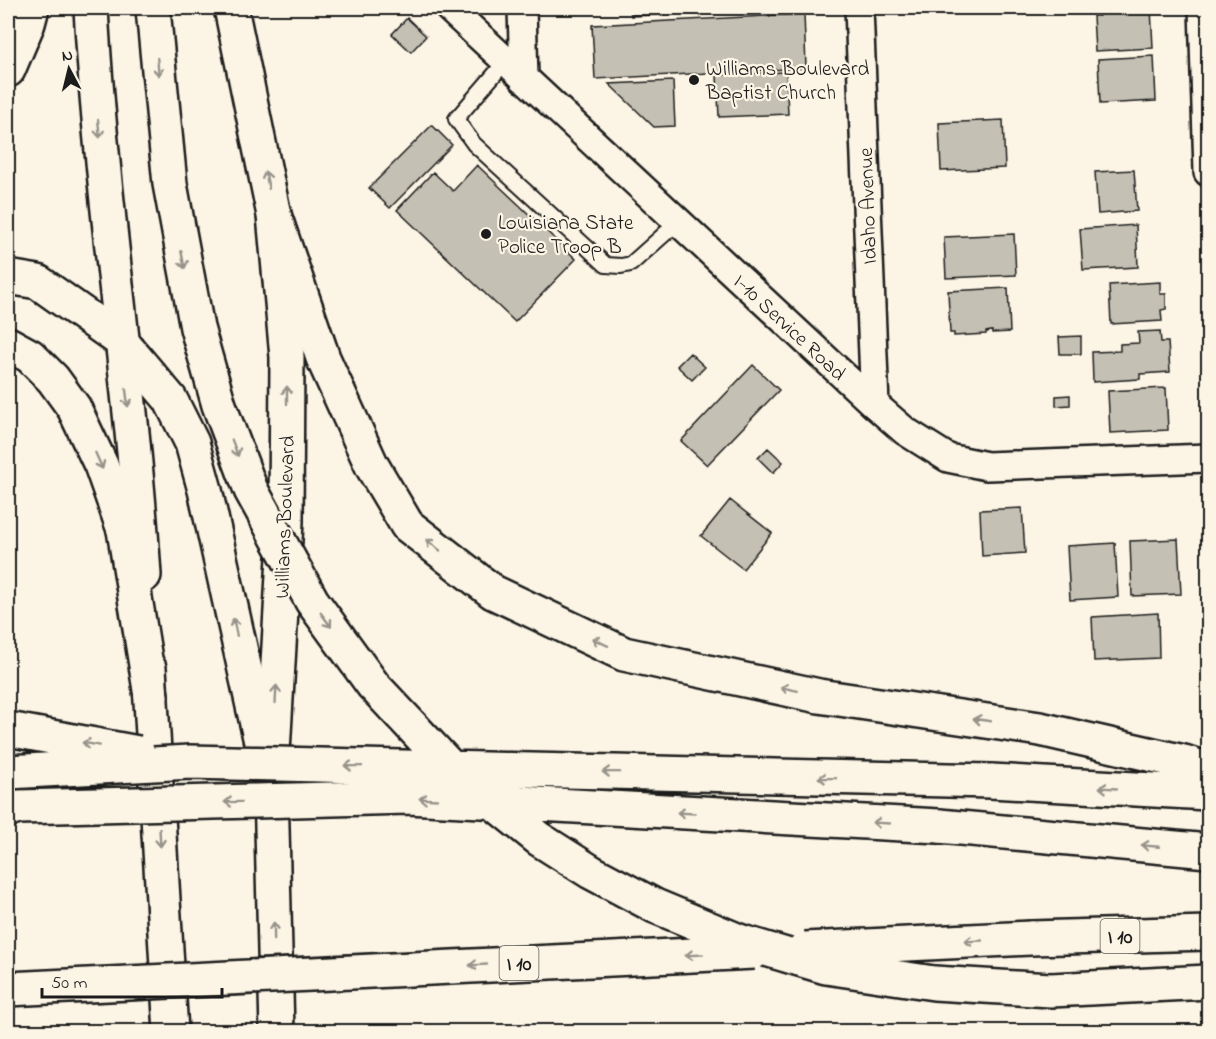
<svg xmlns="http://www.w3.org/2000/svg" width="1216" height="1039" viewBox="0 0 1216 1039" font-family="'Indie Flower',sans-serif">
<style>
.building{fill:#c4c0b3;stroke:#1c1c1c;stroke-width:1.5}
.lines{fill:none;stroke-linecap:round;stroke-linejoin:round}
.lane-casing{stroke:#1c1c1c;stroke-width:18}
.street-casing{stroke:#1c1c1c;stroke-width:32}
.secondary-casing{stroke:#1c1c1c;stroke-width:38}
.highway-casing{stroke:#1c1c1c;stroke-width:38}
.lane{stroke:#fcf5e5;stroke-width:14}
.street{stroke:#fcf5e5;stroke-width:27}
.secondary{stroke:#fcf5e5;stroke-width:33}
.highway{stroke:#fcf5e5;stroke-width:33}
.highway-bridge-casing{stroke:#1c1c1c;stroke-width:38;stroke-linecap:butt}
.highway-bridge{stroke:#fcf5e5;stroke-width:33}
.oneway{stroke:#97938b}
.poi-dot{fill:#1c1c1c;stroke:#fcf5e5;stroke-width:2}
.labels{text-anchor:middle;stroke-width:4.5;stroke-linejoin:round;paint-order:stroke}
.shield{fill:#fcf5e5;stroke:#5f5d58;stroke-width:1.5}
.shield-label{font-size:20px;font-weight:bold;fill:#1c1c1c}
.poi-label{font-size:21px;fill:#1c1c1c;stroke:#fcf5e5;text-anchor:start}
.street-label{font-size:21px;fill:#1c1c1c;stroke:#fcf5e5}
</style>
<rect width="100%" height="100%" fill="#fcf5e5"/>
<filter id="ink" filterUnits="userSpaceOnUse"><feTurbulence type="fractalNoise" baseFrequency=".0167" numOctaves="2"/><feDisplacementMap in="SourceGraphic" scale="12" xChannelSelector="R" yChannelSelector="G"/><feConvolveMatrix kernelMatrix="1 2 1 2 8 2 1 2 1" color-interpolation-filters="sRGB"/></filter>
<g filter="url(#ink)">
<!-- building -->
<path class="building" d="M630,8H802L631,16Z
M1099,8H1151L1153,48L1095,51L1093,16H1099Z
M804,14L806,68L595,79L592,25Z
M407,18L426,36L411,52L392,34Z
M1154,56L1156,101L1100,104L1098,59Z
M786,72L788,114L719,117L717,75Z
M673,81L675,126L654,127L609,84Z
M1003,120L1005,168L941,171L939,123Z
M432,125L452,145L390,208L369,188Z
M477,165L576,259L515,322L397,210L433,172L453,191Z
M1134,170L1137,211L1098,214L1095,172Z
M1136,225L1138,267L1083,270L1080,229Z
M1014,234L1016,275L946,278L944,237Z
M1160,282V294H1166V309L1161,310L1162,321L1111,324L1109,285Z
M1008,288L1010,332L992,333V331L986,332V334L954,336V333H950L948,291Z
M1160,331L1161,342H1168L1170,372L1140,374V379L1093,382L1092,352L1120,351V344L1139,343L1138,332Z
M1081,336V354H1060L1059,337Z
M690,353L705,367L692,380L677,366Z
M753,365L779,390L707,465L681,441Z
M1166,388L1168,430L1110,433L1108,391Z
M1070,395V405L1056,406V396Z
M768,448L783,462L773,473L758,458Z
M730,500L772,533L743,569L701,536Z
M1022,508L1025,553L982,556L980,510Z
M1178,539L1181,594L1132,596L1130,541Z
M1115,543L1118,597L1070,600L1067,546Z
M1158,613L1159,658L1094,661L1092,617Z"/>
<g class="lines">
<defs>
<path id="lane" d="M506,61L456,119L474,144L606,265L621,266L631,264L678,222"/>
<path id="street" d="M449,8L875,405L905,431L948,458L987,466L1208,458
M522,8L524,79
M859,8L875,405
M1203,8L1208,172"/>
<path id="secondary" d="M91,8C101,197 132,385 144,575
M231,8L274,215L287,357L286,522L271,787L277,1032
M149,668L171,1032"/>
<path id="highway" d="M8,70L28,23L32,8
M274,215L323,358L372,466L407,525L493,592L624,654L819,696L1040,729L1184,762L1208,770
M8,277L38,282L120,340L170,399L192,443L205,490L271,787
M8,344L30,356L53,379L74,408L101,465L124,530L151,696
M991,781L1208,793
M939,826L1208,851
M1031,938L1208,933"/>
</defs>
<!-- lane casing -->
<use href="#lane" class="lane-casing"/>
<!-- street casing -->
<use href="#street" class="street-casing"/>
<!-- secondary casing -->
<use href="#secondary" class="secondary-casing"/>
<!-- highway casing -->
<use href="#highway" class="highway-casing"/>
<!-- lane -->
<use href="#lane" class="lane"/>
<!-- street -->
<use href="#street" class="street"/>
<!-- secondary -->
<use href="#secondary" class="secondary"/>
<!-- highway -->
<use href="#highway" class="highway"/>
<defs>
<path id="highway-bridge" d="M153,9L170,184L197,328L219,405L251,490L312,601L373,685L452,769L539,839L591,872L655,906L739,941L826,967L934,983L1051,990L1208,982
M8,729L138,753
M8,772L190,762L991,781
M8,810L19,807L408,797L939,826
M805,949L1031,938
M8,989L754,952"/>
</defs>
<!-- highway-bridge casing -->
<use href="#highway-bridge" class="highway-bridge-casing"/>
<!-- highway-bridge -->
<use href="#highway-bridge" class="highway-bridge"/>
</g>
<!-- one-way arrows -->
<defs><path id="oneway-shaft" d="M-6 0H5M1.5-3L5.5 0L1.5 3" fill="none" stroke-width="1.6" stroke-linecap="round" stroke-linejoin="round" transform="scale(1.5)"/></defs>
<g class="oneway">
<use href="#oneway-shaft" transform="translate(158 67) rotate(85)"/>
<use href="#oneway-shaft" transform="translate(99 129) rotate(84)"/>
<use href="#oneway-shaft" transform="translate(267 180) rotate(-102)"/>
<use href="#oneway-shaft" transform="translate(183 260) rotate(79)"/>
<use href="#oneway-shaft" transform="translate(287 395) rotate(-90)"/>
<use href="#oneway-shaft" transform="translate(127 398) rotate(83)"/>
<use href="#oneway-shaft" transform="translate(235 448) rotate(69)"/>
<use href="#oneway-shaft" transform="translate(99 461) rotate(66)"/>
<use href="#oneway-shaft" transform="translate(433 545) rotate(-142)"/>
<use href="#oneway-shaft" transform="translate(326 620) rotate(54)"/>
<use href="#oneway-shaft" transform="translate(235 627) rotate(-102)"/>
<use href="#oneway-shaft" transform="translate(600 642) rotate(-155)"/>
<use href="#oneway-shaft" transform="translate(789 689) rotate(-168)"/>
<use href="#oneway-shaft" transform="translate(276 694) rotate(-87)"/>
<use href="#oneway-shaft" transform="translate(982 720) rotate(-172)"/>
<use href="#oneway-shaft" transform="translate(91 744) rotate(-170)"/>
<use href="#oneway-shaft" transform="translate(353 766) rotate(-179)"/>
<use href="#oneway-shaft" transform="translate(611 772) rotate(-179)"/>
<use href="#oneway-shaft" transform="translate(827 778) rotate(-179)"/>
<use href="#oneway-shaft" transform="translate(1108 788) rotate(-177)"/>
<use href="#oneway-shaft" transform="translate(428 799) rotate(-177)"/>
<use href="#oneway-shaft" transform="translate(233 802) rotate(179)"/>
<use href="#oneway-shaft" transform="translate(686 813) rotate(-177)"/>
<use href="#oneway-shaft" transform="translate(881 823) rotate(-177)"/>
<use href="#oneway-shaft" transform="translate(160 838) rotate(87)"/>
<use href="#oneway-shaft" transform="translate(1150 846) rotate(-175)"/>
<use href="#oneway-shaft" transform="translate(274 931) rotate(-91)"/>
<use href="#oneway-shaft" transform="translate(973 941) rotate(177)"/>
<use href="#oneway-shaft" transform="translate(694 955) rotate(177)"/>
<use href="#oneway-shaft" transform="translate(478 965) rotate(177)"/>
</g>
</g>
<!-- markers -->
<g class="poi-dot">
<circle cx="694" cy="80" r="6"/>
<circle cx="486" cy="234" r="6"/>
</g>
<g class="labels">
<!-- shield labels -->
<g class="shield">
<rect x="1100.5" y="919" width="39" height="34" rx="4.5"/>
<rect x="499.5" y="946" width="39" height="34" rx="4.5"/>
</g>
<g class="shield-label">
<text x="1120" y="943">I 10</text>
<text x="519" y="970">I 10</text>
</g>
<!-- poi labels -->
<g class="poi-label">
<text x="706" y="75">Williams Boulevard<tspan x="706" dy="24">Baptist Church</tspan></text>
<text x="498" y="229">Louisiana State<tspan x="498" dy="24">Police Troop B</tspan></text>
</g>
<!-- street labels -->
<g class="street-label">
<text transform="translate(867 206) rotate(-92)" y="7">Idaho Avenue</text>
<text transform="translate(790 327) rotate(43)" y="7">I-10 Service Road</text>
<text transform="translate(284 517) rotate(-88)" y="7">Williams Boulevard</text>
</g>
</g>
<!-- margin -->
<rect width="1216" height="1039" fill="none" stroke="#fcf5e5" stroke-width="30"/>
<rect x="15" y="15" width="1186" height="1009" fill="none" stroke="#1c1c1c" stroke-width="2" filter="url(#ink)"/>
<!-- north arrow -->
<g transform="translate(69 69) rotate(353)" stroke="#fcf5e5" stroke-width="4.5" paint-order="stroke">
<path d="M0-4.5L10 22L0 15L-10 22Z" fill="#1c1c1c"/>
<text y="-9" font-size="16" font-weight="bold" text-anchor="middle" fill="#1c1c1c">N</text>
</g>
<!-- scale -->
<path d="M42 988v9h180v-9" fill="none" stroke="#1c1c1c" stroke-width="3"/>
<text x="51" y="988" font-size="18" fill="#1c1c1c" stroke="#fcf5e5" stroke-width="4.5" paint-order="stroke">50 m</text>
</svg>
